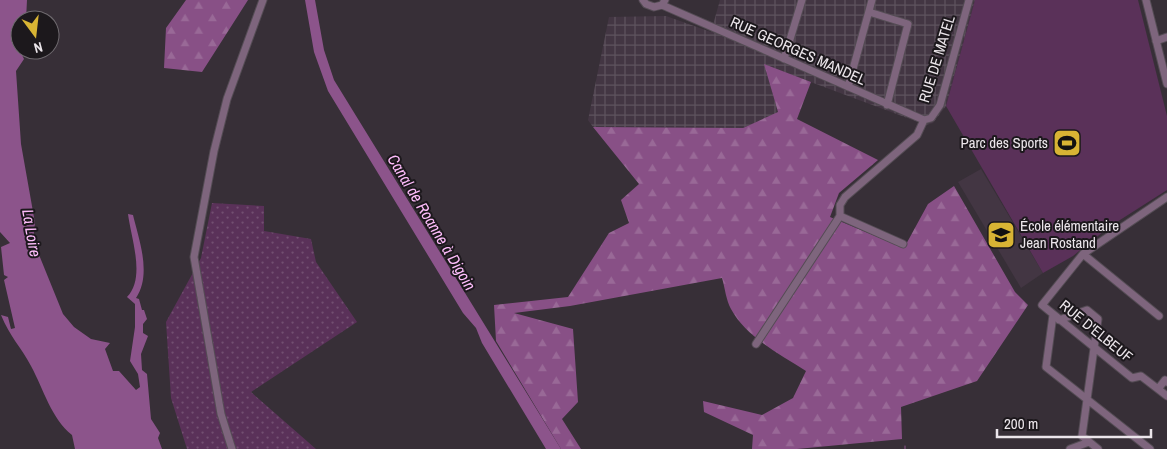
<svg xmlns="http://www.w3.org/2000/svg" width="1167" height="449" viewBox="0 0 1167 449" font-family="'Archivo Narrow',sans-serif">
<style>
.built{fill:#433643}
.industrial{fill:url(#industrial-grid)}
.grass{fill:url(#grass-dots)}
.forest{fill:url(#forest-firs)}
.garden{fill:#5a3159}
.water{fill:#8c548b}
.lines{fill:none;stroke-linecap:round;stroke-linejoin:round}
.stream{stroke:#8c548b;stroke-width:1}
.minor-casing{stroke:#544c54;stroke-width:9}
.minor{stroke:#7e657d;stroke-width:7}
.labels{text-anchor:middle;stroke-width:4;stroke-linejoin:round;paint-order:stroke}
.street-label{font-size:15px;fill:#ece6eb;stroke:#1c181c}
.poi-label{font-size:15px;fill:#ece6eb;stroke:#1c181c;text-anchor:end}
.water-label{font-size:16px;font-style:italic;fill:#febdfb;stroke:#1c181c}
</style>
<defs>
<pattern id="industrial-grid" width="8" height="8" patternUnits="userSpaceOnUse" patternTransform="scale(1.25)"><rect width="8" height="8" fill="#433643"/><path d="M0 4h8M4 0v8" fill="none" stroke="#5e535e"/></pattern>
<pattern id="grass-dots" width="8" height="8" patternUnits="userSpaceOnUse" patternTransform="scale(1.25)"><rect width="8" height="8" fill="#5a3159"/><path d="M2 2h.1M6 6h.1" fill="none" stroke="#724f71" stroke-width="1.8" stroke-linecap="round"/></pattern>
<pattern id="forest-firs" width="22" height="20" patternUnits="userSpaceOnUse" patternTransform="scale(1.25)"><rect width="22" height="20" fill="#885086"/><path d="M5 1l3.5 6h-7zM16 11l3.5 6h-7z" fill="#996997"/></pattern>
</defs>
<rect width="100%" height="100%" fill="#372f37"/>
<!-- built -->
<path class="built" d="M981,169L1043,273L1021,288L958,182Z"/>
<!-- industrial -->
<path class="industrial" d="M720,0H975L946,106L933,123L926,125L765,65L778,113L743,128L593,127L588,120L609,17L666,16L711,32Z"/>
<!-- grass -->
<path class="grass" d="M212,203L264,206V231L311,239L316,262L357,322L251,392L316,449H187L171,398L166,322L201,258Z"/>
<!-- forest -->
<path class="forest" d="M186,0H248L202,72L164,68L166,28Z
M764,64L811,82L797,119L878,160L839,193L830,217L904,248L928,204L954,186L1015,292L1028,305L977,381L901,407L902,439L797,449H752L753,435L704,412L703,401L762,415L793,398L806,371C780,354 746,337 731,309C726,300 725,288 722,278L570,306L514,313L573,329L578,402L562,419L581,449H561L496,341L494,305L568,297L609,233L629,223L621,200L639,184L593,127L743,128L778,112Z"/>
<!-- garden -->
<path class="garden" d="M975,0H1138L1167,116V190L1109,227L1073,256L1043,273L946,106Z"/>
<!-- water -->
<path class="water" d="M0,0H27L26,20H20L19,49L24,59L16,71L21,144L35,223L33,240L63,314L74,327L91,339L110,343L105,349L113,371H119L136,390L140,387L138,374L130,361L135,327V304L127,297C146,278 131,238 128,214L133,215C139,240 152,274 136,298L139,299L142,310H144L147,319L143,324V333L148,336L141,354L142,370L147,374L151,419L160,433L158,438L162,449H75L72,435C51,418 44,390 31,366C21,347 10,337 1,315L8,317L11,329L15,328L4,280L8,277L4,275L1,247L10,243L0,232Z
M305,0H315L324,50L334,80L561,449H546L482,343L476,328L463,313L328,91L314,52Z"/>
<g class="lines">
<!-- stream -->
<path class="stream" d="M905,446V449"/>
<defs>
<path id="minor" d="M643,0L646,4L654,7L662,5L665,0
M1146,0L1167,84
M662,5L924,120
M869,12L908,24L887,105
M1156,41L1167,37
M784,59L802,0
M848,87L872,0
M924,120L931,118L940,105L969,0
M1167,197L1083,254L1042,305L1132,378L1141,376L1167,396
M840,216L903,244
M1083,254L1159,316
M1053,315L1046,367L1150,449
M1059,320L1087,310L1098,319L1082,436L1098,449
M756,344L840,216V205L845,197L917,135L924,120
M1158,389L1165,380L1167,382
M232,449L221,414L194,257L214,151L227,99L263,0
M1070,449L1089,442"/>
</defs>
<!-- minor casing -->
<use href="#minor" class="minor-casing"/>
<!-- minor -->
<use href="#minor" class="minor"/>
</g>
<!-- icons -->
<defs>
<symbol id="stadium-square" viewBox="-11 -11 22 22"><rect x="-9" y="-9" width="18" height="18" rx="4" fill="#d8b434" stroke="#1c181c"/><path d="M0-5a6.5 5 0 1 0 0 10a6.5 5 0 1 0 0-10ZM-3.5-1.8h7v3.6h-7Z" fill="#111"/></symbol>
<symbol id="school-square" viewBox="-11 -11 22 22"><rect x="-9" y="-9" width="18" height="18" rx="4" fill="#d8b434" stroke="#1c181c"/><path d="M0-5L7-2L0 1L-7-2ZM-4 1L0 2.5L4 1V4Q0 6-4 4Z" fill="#111"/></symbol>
</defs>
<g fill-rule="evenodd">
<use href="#stadium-square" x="1051" y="127" width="32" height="32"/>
<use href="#school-square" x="985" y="219" width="32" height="32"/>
</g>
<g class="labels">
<!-- street labels -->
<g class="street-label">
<text transform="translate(798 51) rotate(24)" y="5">RUE GEORGES MANDEL</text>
<text transform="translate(937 59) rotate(-73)" y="5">RUE DE MATEL</text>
<text transform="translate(1096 331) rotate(39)" y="5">RUE D'ELBEUF</text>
</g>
<!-- poi labels -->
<g class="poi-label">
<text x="1048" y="148">Parc des Sports</text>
<text x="1020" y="231" text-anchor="start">École élémentaire<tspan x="1020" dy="17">Jean Rostand</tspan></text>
</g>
<!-- water labels -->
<g class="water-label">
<text transform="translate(432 222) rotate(59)" y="6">Canal de Roanne à Digoin</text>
<text transform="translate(32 233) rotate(80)" y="6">La Loire</text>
</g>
</g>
<!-- north arrow -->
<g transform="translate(35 35) rotate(165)"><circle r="24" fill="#1c181c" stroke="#6f6a6f"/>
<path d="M0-4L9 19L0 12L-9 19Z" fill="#d8b434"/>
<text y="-8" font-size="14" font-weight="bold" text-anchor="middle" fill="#ece6eb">N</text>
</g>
<!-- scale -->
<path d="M997 429v8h154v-8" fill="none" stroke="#ece6eb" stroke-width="2.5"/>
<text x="1004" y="429" font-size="15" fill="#ece6eb" stroke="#1c181c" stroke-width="4" paint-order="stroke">200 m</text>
</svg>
